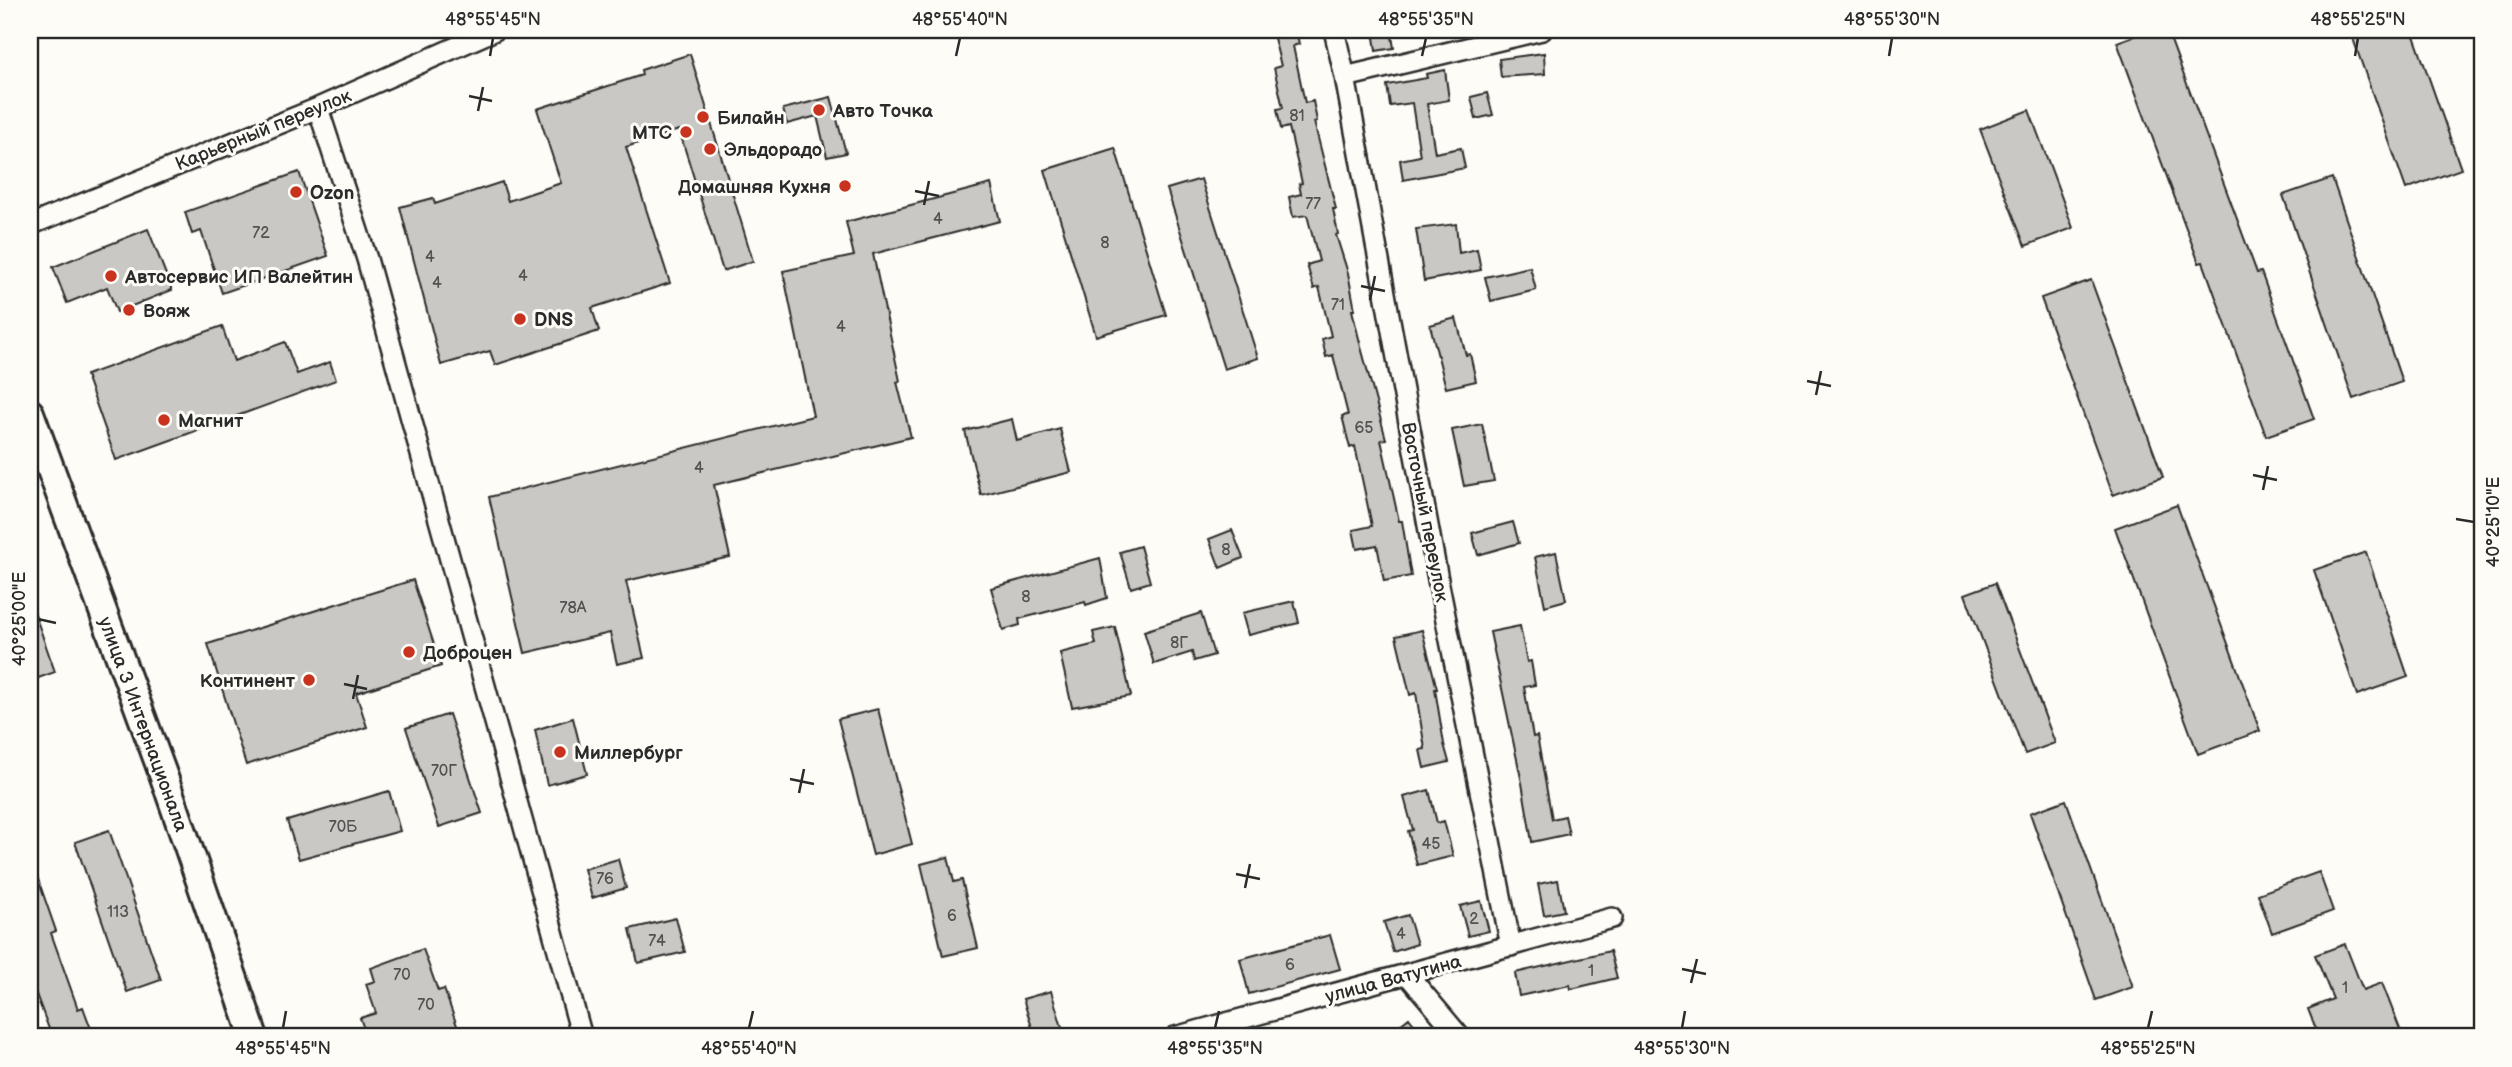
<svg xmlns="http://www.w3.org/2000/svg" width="2512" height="1067" viewBox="0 0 2512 1067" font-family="'Balsamiq Sans',sans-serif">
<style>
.building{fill:#c9c8c4;stroke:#2b2b2b;stroke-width:2}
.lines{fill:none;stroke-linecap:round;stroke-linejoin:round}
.street-casing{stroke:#2b2b2b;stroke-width:24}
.secondary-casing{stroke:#2b2b2b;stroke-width:32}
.street{stroke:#fdfcf7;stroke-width:19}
.secondary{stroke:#fdfcf7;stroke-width:26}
.ticks{fill:none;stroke:#2b2b2b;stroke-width:2.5}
.poi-dot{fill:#c8321e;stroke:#fdfcf7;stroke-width:2.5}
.labels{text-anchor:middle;stroke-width:6;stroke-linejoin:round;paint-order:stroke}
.number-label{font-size:16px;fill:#525251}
.poi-label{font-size:19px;font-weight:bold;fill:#2b2b2b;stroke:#fdfcf7;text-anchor:start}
.street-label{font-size:19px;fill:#2b2b2b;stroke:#fdfcf7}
.neatline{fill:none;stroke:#2b2b2b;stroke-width:2.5}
.ticks-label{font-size:18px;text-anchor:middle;fill:#2b2b2b}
</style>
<rect width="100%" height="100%" fill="#fdfcf7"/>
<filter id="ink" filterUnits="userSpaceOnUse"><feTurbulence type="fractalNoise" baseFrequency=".0143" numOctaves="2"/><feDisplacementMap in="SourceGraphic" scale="14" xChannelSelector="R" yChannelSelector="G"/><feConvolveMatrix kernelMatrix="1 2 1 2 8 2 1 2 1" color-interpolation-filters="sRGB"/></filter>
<g filter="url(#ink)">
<!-- building -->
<path class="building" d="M1272,30H1296L1299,44L1293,46L1305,103L1313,101L1317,121L1314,122L1336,209H1333L1338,234L1336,235L1348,273L1355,310H1352L1361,347L1386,439L1381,440L1399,521H1402L1411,576L1384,581L1377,545L1357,549L1353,530L1372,526L1355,446L1350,448L1342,416L1348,415L1333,355L1326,357L1322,339L1331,336L1319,287L1314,289L1307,265L1319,261L1307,215L1293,217L1289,197L1301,194L1299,184L1302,183L1289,127L1281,129L1277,109L1283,108L1274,68L1281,66Z
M1373,30H1391L1394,48L1376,51Z
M2150,30H2167L2257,273L2261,272L2314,419L2266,436L2203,262L2199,263L2117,42Z
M2350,30H2412L2461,169L2406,189Z
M1544,53L1545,74L1501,77L1499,59Z
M690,54L753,261L723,271L679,130L626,147L670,283L592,308L599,331L495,365L490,351L441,365L400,207L433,198L435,204L502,182L508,201L561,183L537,109L642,75L641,70Z
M1445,70L1449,100L1427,104L1435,153L1461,148L1465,168L1403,180L1400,160L1420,156L1412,103L1390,106L1387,85L1427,78L1426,74Z
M1487,93L1493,115L1476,119L1471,97Z
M831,97L846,153L827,157L817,116L787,124L783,109Z
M2029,110L2073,228L2025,246L1980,129Z
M1115,148L1166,315L1096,336L1045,170Z
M299,172L328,256L222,293L201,231L192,234L185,212Z
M2332,178L2402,382L2353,399L2283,195Z
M1201,179L1258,358L1224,369L1167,189Z
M991,184L1000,221L873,254L900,381L897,382L911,437L714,485L730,557L626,581L644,658L617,664L610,633L525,653L489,497L813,416L783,271L854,256L846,222Z
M1456,224L1459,253L1477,249L1481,270L1424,281L1416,229Z
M148,229L172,290L117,312L107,287L67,303L53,267Z
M1530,267L1536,290L1491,301L1485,277Z
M2091,280L2163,477L2113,495L2041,298Z
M1456,318L1466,355L1470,354L1476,381L1446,388L1430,325Z
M222,326L234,361L285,342L297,374L330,362L336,380L116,460L86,375Z
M1012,419L1017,441L1060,429L1071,472L981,495L965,431Z
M1482,424L1494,481L1464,486L1452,430Z
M2177,505L2260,731L2198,754L2115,528Z
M1513,522L1519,543L1478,555L1472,533Z
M1232,530L1243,558L1220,568L1209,539Z
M1140,546L1150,582L1131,588L1120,552Z
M1556,552L1566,600L1545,606L1535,557Z
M2366,552L2408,677L2357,695L2314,570Z
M1100,558L1107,598L1086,605L1085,602L1019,619L1020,625L1003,630L991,588Z
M413,580L441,666L356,693L367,727L246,765L208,644Z
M1995,583L2055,743L2025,754L1965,594Z
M1294,601L1299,623L1248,635L1242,613Z
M32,606L55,672L30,681V607Z
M1201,613L1214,655L1194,661L1192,652L1154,664L1144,631Z
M1520,626L1527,662L1531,661L1535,685L1524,687L1533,737L1537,736L1552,819L1565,816L1569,834L1532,842L1522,783L1490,632Z
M1115,627L1131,696L1072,707L1060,653L1096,644L1093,632Z
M1422,630L1437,689H1435L1444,744L1449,762L1424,768L1420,750L1425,749L1416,693L1410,695L1396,636Z
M878,709L912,844L873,855L838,719Z
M449,714L482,813L439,827L406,728Z
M573,718L587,774L547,785L535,730Z
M1429,790L1437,823L1444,821L1453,856L1417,865L1408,831L1413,830L1404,797Z
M389,791L400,831L299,859L287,821Z
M2066,800L2133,987L2096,1000L2030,813Z
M109,830L161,980L127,992L75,842Z
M948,857L954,882L962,880L978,948L943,956L921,864Z
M618,859L626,888L592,898L584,869Z
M32,862L56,931L51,933L78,1009L83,1007L94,1037H52L30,978V863Z
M2319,872L2333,911L2272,933L2258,894Z
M1558,880L1564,911L1544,915L1538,884Z
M1481,901L1489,931L1468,936L1460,906Z
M1408,915L1417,944L1393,952L1384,922Z
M676,918L685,952L638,963L630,929Z
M1330,935L1340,969L1249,994L1240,959Z
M2345,944L2363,990L2382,983L2403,1037H2319L2308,1009L2333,999L2315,955Z
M423,949L438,991L444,989L461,1037H367L360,1018L376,1013L366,984L375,981L371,968Z
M1610,951L1617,978L1571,989L1570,985L1519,996L1515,973Z
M1051,991L1065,1037H1035L1023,999Z
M1409,1018L1424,1037H1385Z"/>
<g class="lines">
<defs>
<path id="street" d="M1334,30L1345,77L1439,585L1511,946
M1345,77L1542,30
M318,108L367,259L582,1037
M30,225L318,108L495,30
M1407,974L1460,1037
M1175,1037L1612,918"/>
<path id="secondary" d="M30,413L164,777L254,1037"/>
</defs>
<!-- street casing -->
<use href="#street" class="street-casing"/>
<!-- secondary casing -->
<use href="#secondary" class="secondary-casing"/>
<!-- street -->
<use href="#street" class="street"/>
<!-- secondary -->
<use href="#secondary" class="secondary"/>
</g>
</g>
<!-- ticks -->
<path class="ticks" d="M490,56L493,38M956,56L960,38M1422,56L1426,38M1889,56L1892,38M2355,56L2358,38M469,96L492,101M478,111L483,87M915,191L939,196M924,205L929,181M1361,286L1385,291M1370,300L1375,276M1807,381L1831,386M1816,395L1821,371M2253,475L2277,480M2263,490L2268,466M2456,519L2474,522M38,619L56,623M344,684L367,689M353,699L358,675M790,779L814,784M799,793L804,769M1236,874L1260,879M1245,888L1250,864M1682,969L1706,974M1691,983L1697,959M283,1028L286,1011M749,1028L753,1011M1215,1028L1219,1011M1682,1028L1685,1011M2148,1028L2152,1011"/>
<!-- markers -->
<g class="poi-dot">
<circle cx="819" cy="110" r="7"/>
<circle cx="703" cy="117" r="7"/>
<circle cx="686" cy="132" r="7"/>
<circle cx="710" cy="149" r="7"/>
<circle cx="845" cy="186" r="7"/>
<circle cx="296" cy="192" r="7"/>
<circle cx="111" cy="276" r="7"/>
<circle cx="129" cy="310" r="7"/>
<circle cx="520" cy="319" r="7"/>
<circle cx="164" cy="420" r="7"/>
<circle cx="409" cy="652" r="7"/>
<circle cx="309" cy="680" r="7"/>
<circle cx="560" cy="752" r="7"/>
</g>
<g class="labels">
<!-- number labels -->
<g class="number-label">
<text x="1297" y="121">81</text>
<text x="1313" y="209">77</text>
<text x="938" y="224">4</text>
<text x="261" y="238">72</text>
<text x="1105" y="248">8</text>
<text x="430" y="262">4</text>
<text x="523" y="281">4</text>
<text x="437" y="288">4</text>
<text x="1338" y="310">71</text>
<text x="841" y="332">4</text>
<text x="1364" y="433">65</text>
<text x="699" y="473">4</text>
<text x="1226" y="555">8</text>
<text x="1026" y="602">8</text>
<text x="573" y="613">78А</text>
<text x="1179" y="648">8Г</text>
<text x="444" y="776">70Г</text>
<text x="343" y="832">70Б</text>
<text x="1431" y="849">45</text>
<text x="605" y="884">76</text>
<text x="118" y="917">113</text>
<text x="952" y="921">6</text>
<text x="1474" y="924">2</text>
<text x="1401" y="939">4</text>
<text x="657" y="946">74</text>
<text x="1290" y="970">6</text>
<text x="1591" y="976">1</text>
<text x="402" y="980">70</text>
<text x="2345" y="993">1</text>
<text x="426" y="1010">70</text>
</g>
<!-- poi labels -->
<g class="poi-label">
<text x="833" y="117">Авто Точка</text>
<text x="717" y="124">Билайн</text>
<text x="672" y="139" text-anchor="end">МТС</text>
<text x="724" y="156">Эльдорадо</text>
<text x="831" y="193" text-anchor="end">Домашняя Кухня</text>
<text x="310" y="199">Ozon</text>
<text x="125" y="283">Автосервис ИП Валейтин</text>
<text x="143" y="317">Вояж</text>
<text x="534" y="326">DNS</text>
<text x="178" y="427">Магнит</text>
<text x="423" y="659">Доброцен</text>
<text x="295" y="687" text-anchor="end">Континент</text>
<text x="574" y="759">Миллербург</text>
</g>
<!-- street labels -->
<g class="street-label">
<text transform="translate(263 129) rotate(-22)" y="7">Карьерный переулок</text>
<text transform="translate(1426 512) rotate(79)" y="7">Восточный переулок</text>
<text transform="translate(144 724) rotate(70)" y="7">улица 3 Интернационала</text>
<text transform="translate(1393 978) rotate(-15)" y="7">улица Ватутина</text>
</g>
</g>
<!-- margin -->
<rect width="2512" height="1067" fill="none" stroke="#fdfcf7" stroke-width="77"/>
<rect x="38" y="38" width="2436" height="990" class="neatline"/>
<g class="ticks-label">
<text x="493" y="25">48°55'45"N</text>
<text x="960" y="25">48°55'40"N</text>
<text x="1426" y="25">48°55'35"N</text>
<text x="1892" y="25">48°55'30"N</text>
<text x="2358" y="25">48°55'25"N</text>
<text transform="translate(2493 522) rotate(-90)" y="6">40°25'10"E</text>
<text transform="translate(19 619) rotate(-90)" y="6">40°25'00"E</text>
<text x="283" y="1054">48°55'45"N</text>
<text x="749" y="1054">48°55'40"N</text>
<text x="1215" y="1054">48°55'35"N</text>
<text x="1682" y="1054">48°55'30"N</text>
<text x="2148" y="1054">48°55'25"N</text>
</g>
</svg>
